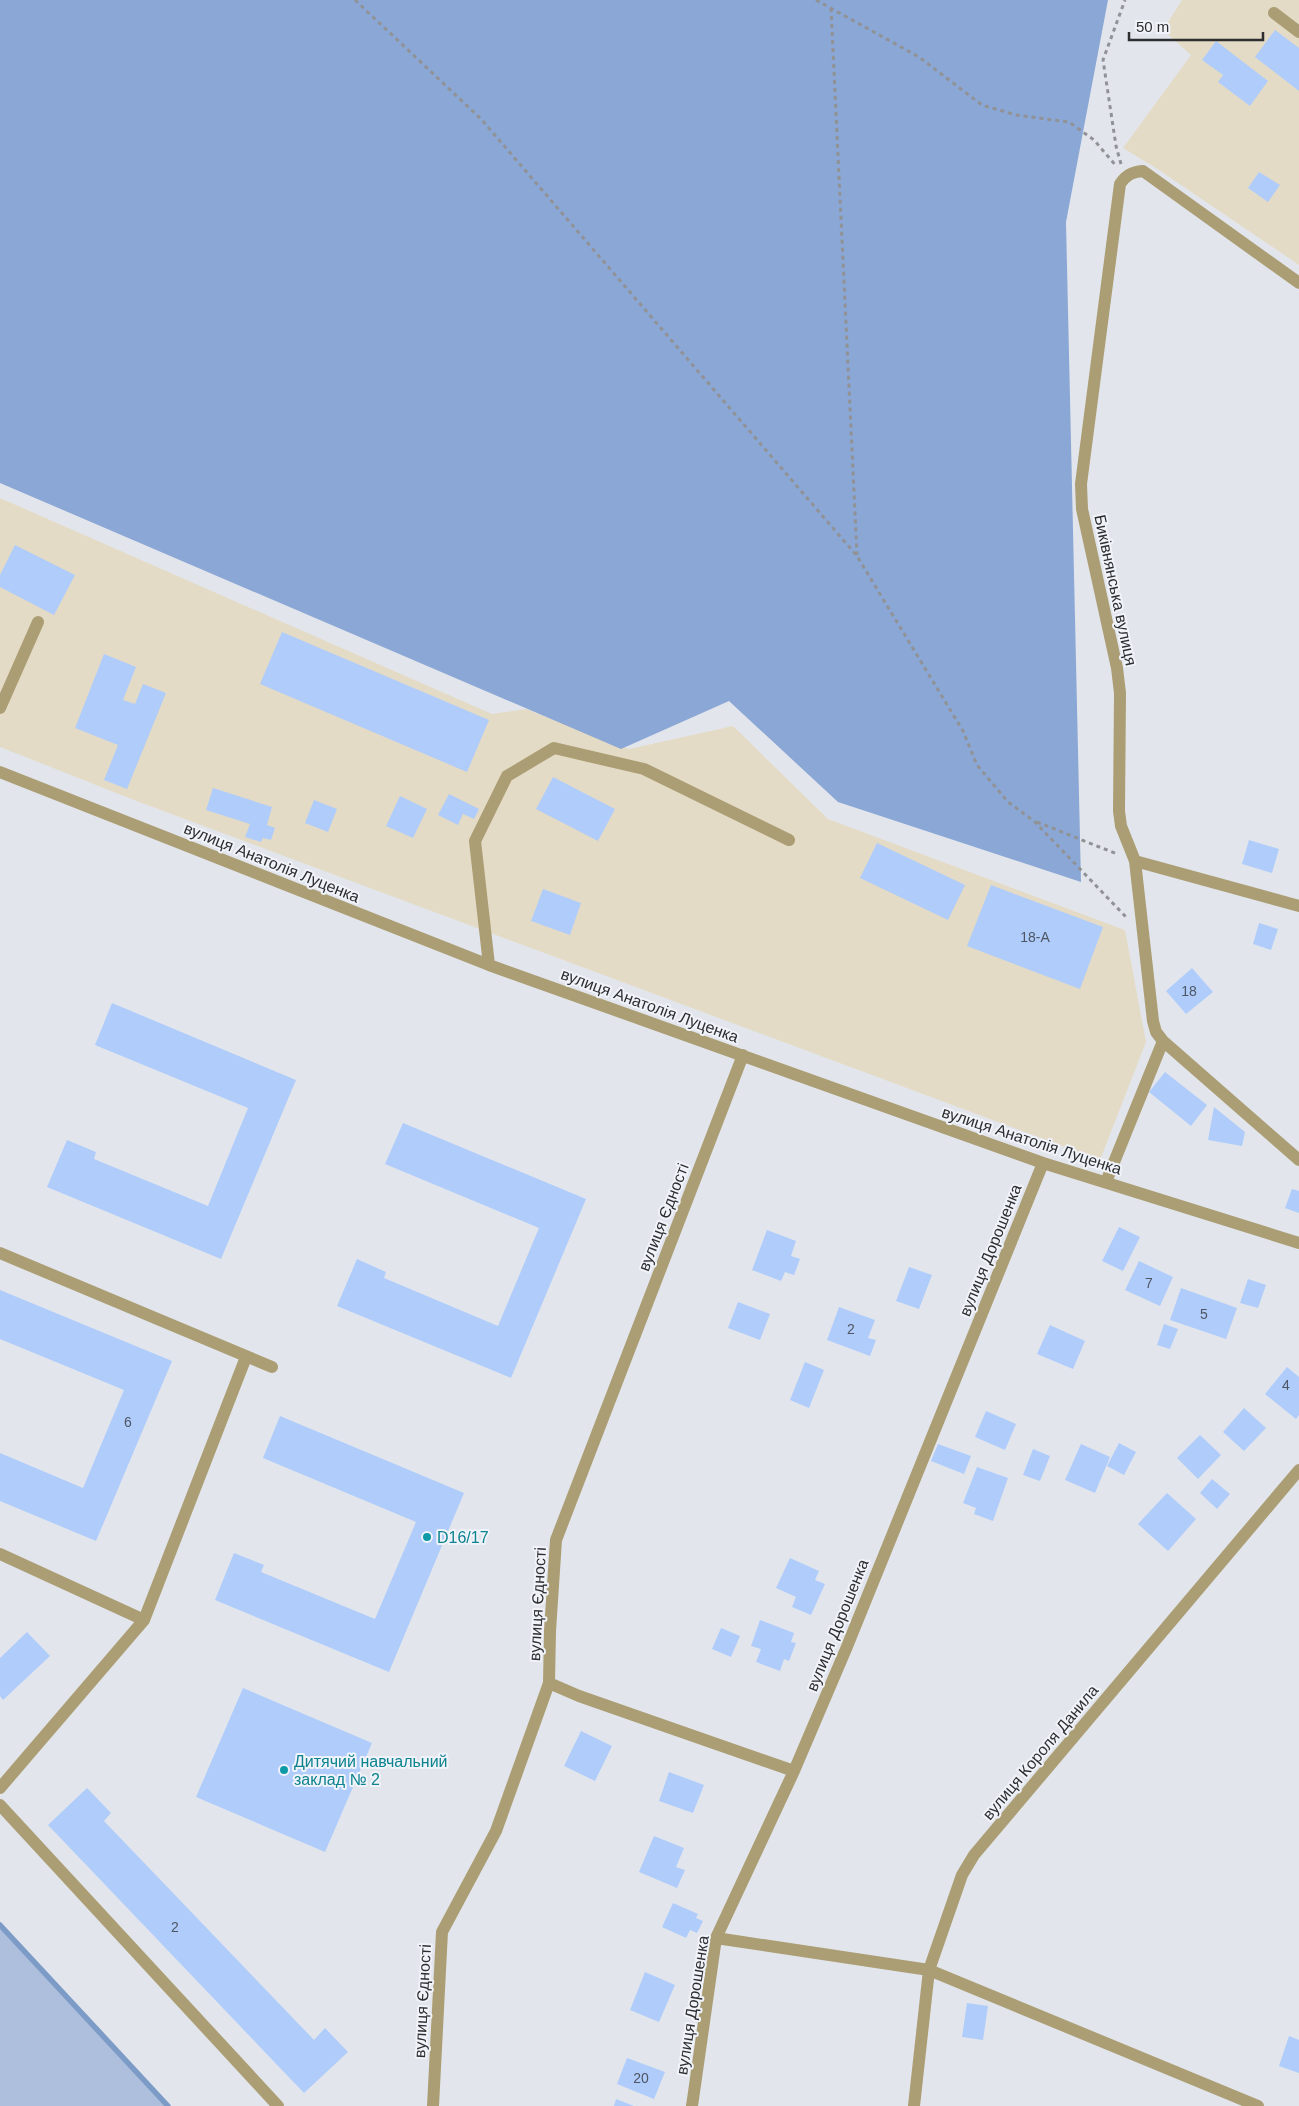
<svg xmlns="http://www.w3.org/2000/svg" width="1299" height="2106" viewBox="0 0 1299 2106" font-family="Arial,sans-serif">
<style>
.industrial{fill:#e4dbc6}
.green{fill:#adbfdc}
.forest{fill:#8ba7d5}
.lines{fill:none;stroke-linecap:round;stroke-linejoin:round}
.stream{stroke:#7c9bc6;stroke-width:5.5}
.building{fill:#afccfb}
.path{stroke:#909296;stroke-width:3;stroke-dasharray:4 4;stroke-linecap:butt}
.minor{stroke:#ac9e74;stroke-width:12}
.culture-dot{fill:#0f9aa8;stroke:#f0f3f9;stroke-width:2}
.labels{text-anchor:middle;stroke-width:4;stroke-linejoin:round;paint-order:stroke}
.number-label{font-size:14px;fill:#4e5663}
.street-label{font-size:16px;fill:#2d2e30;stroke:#f0f3f9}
.culture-label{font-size:16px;fill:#0d838f;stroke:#f0f3f9;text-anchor:start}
</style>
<rect width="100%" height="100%" fill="#e2e6ec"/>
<!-- industrial -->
<path class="industrial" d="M1182,0H1299V265L1159,170L1123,148L1191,55L1163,30Z
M0,498L492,714L526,709L629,749L733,726L828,819L1125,930L1146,1042L1100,1160L139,802L0,747Z"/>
<!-- green -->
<path class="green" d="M0,1925L168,2106H0Z"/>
<!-- forest -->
<path class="forest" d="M0,0H1108L1066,222L1081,882L838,802L729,701L621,749L0,483Z"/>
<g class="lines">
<!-- stream -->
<path class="stream" d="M0,1925L168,2106"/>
</g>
<!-- building -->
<path class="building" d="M1275,30L1299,48V91L1255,57Z
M1216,41L1268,81L1250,106L1218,82L1223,75L1202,60Z
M1259,172L1280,185L1268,202L1248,188Z
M15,545L75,575L54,615L0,587V575Z
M282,632L489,720L467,772L260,684Z
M104,654L136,667L123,700L135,704L143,684L166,693L127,789L104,780L118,745L75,728Z
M553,777L615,809L598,841L536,809Z
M213,788L272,807L267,825L275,828L271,840L263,838L261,842L245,837L250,824L206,810Z
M449,794L479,809L474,819L463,814L458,825L438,815Z
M400,796L427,809L413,838L386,826Z
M314,800L337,809L328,832L305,823Z
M1249,840L1279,849L1272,873L1242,864Z
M877,843L965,885L948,920L860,878Z
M991,885L1103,927L1080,989L967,946Z
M543,889L581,903L570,935L531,921Z
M1259,923L1278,929L1271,950L1253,944Z
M1192,968L1213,992L1186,1014L1166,991Z
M112,1003L296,1080L221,1259L47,1187L67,1140L96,1152L94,1159L208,1206L248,1108L95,1045Z
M1165,1072L1207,1105L1191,1126L1149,1092Z
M1214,1107L1245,1132L1242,1146L1208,1140Z
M403,1123L586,1199L511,1378L337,1306L357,1259L386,1272L384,1278L498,1326L539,1228L385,1164Z
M1292,1189L1299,1191V1213L1285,1208Z
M1119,1227L1140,1237L1123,1271L1102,1261Z
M767,1230L796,1241L791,1256L800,1259L794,1275L785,1272L781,1281L752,1270Z
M1139,1261L1173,1277L1160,1306L1125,1290Z
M909,1267L932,1275L919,1309L896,1301Z
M1248,1279L1266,1285L1258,1308L1240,1303Z
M1181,1288L1237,1308L1226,1339L1170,1320Z
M0,1290L172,1361L96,1541L0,1501V1453L83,1488L124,1390L0,1339Z
M738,1302L770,1314L760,1340L728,1328Z
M839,1307L875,1320L868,1338L876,1340L870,1356L827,1340Z
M1164,1324L1178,1329L1170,1349L1157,1345Z
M1050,1325L1085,1341L1073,1369L1037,1354Z
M805,1362L824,1370L809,1408L790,1400Z
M1287,1367L1299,1377V1415L1296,1419L1265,1394Z
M1244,1408L1266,1428L1244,1451L1223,1432Z
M986,1411L1016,1424L1005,1450L975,1437Z
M280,1416L464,1493L389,1672L215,1600L234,1553L264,1565L261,1572L375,1619L416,1522L263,1458Z
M1200,1435L1221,1455L1198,1479L1177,1458Z
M1119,1443L1136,1452L1124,1475L1107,1466Z
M938,1444L971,1456L964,1474L931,1461Z
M1081,1444L1110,1457L1095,1493L1065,1480Z
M1033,1449L1050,1456L1040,1481L1023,1475Z
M977,1467L1008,1478L993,1521L974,1514L976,1508L963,1503Z
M1212,1479L1230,1494L1217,1509L1200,1493Z
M1167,1493L1196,1519L1168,1551L1138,1524Z
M790,1558L819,1571L815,1580L825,1584L811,1615L792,1607L796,1597L776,1588Z
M760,1620L794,1633L791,1642L796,1643L789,1661L784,1659L780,1671L756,1662L761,1649L751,1646Z
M721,1628L740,1636L731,1657L712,1649Z
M27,1632L50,1656L3,1700L0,1696V1658Z
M243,1688L372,1743L325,1852L196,1797Z
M581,1731L612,1746L595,1781L564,1766Z
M669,1772L704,1785L693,1813L659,1801Z
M87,1788L111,1813L104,1821L314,2040L325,2028L348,2052L304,2093L48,1825Z
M654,1836L684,1848L676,1867L685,1870L677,1888L639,1872Z
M673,1903L698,1914L696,1918L703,1921L697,1933L690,1930L686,1938L662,1927Z
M645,1972L675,1985L659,2022L630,2010Z
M967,2003L988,2006L983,2040L962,2037Z
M1289,2036L1299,2040V2073L1279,2066Z
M627,2058L665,2072L654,2099L617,2084Z
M616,2099L634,2106H614Z"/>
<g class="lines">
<!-- path -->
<path class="path" d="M355,0L481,119L857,556L963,731L977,765L1008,802L1034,821L1126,917
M816,0L919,57L982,105L1016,115L1069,122L1094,140L1117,167
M831,8L857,555
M1121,164L1116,146L1103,60L1125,0
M1037,822L1117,854"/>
<!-- minor -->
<path class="minor" d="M1274,13L1299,32
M1299,283L1143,171C1132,172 1126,175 1120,184L1081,484L1082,509L1117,668L1120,693L1119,811L1121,826L1135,861L1153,1021L1156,1032L1163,1041L1299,1160
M0,708L38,622
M0,772L489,965L1043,1163L1299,1243
M1135,861L1299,906
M489,965L475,841L507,776L554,748L644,769L789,840
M1106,1182L1163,1041
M0,1253L272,1367
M0,1554L144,1620
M549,1683L579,1696L794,1771
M0,1788L144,1620L246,1357
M0,1805L278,2106
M716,1938L929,1970L1258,2106
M433,2106L442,1932L496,1831L549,1683L550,1631L556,1540L743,1055
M692,2106L716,1938L794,1771L846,1649L1043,1163
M914,2106L929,1970L962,1875L974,1855L1299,1470"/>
</g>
<!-- markers -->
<g class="culture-dot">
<circle cx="427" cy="1537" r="5"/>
<circle cx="284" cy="1770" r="5"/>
</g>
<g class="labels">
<!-- number labels -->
<g class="number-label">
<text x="1035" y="942">18-А</text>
<text x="1189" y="996">18</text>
<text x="1149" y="1288">7</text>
<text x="1204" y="1319">5</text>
<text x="851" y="1334">2</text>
<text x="1286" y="1390">4</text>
<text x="128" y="1427">6</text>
<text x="175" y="1932">2</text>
<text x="641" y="2083">20</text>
</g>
<!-- street labels -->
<g class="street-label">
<text transform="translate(1116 590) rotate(78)" y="6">Биківнянська вулиця</text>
<text transform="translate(272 862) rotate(22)" y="6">вулиця Анатолія Луценка</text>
<text transform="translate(650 1005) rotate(20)" y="6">вулиця Анатолія Луценка</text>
<text transform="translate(1032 1140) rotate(18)" y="6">вулиця Анатолія Луценка</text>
<text transform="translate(663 1217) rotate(-69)" y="6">вулиця Єдності</text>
<text transform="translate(990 1250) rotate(-68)" y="6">вулиця Дорошенка</text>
<text transform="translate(537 1604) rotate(-87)" y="6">вулиця Єдності</text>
<text transform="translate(837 1625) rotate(-68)" y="6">вулиця Дорошенка</text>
<text transform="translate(1040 1752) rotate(-50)" y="6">вулиця Короля Данила</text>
<text transform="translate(422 2001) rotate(-87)" y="6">вулиця Єдності</text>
<text transform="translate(692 2005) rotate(-81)" y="6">вулиця Дорошенка</text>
</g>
<!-- culture labels -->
<g class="culture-label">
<text x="437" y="1543">D16/17</text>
<text x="294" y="1767">Дитячий навчальний<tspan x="294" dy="18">заклад № 2</tspan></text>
</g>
</g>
<!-- scale -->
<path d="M1129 32v8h134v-8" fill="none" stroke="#2d2e30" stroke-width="2.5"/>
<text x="1136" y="32" font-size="15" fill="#2d2e30" stroke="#f0f3f9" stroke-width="4" paint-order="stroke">50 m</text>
</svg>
